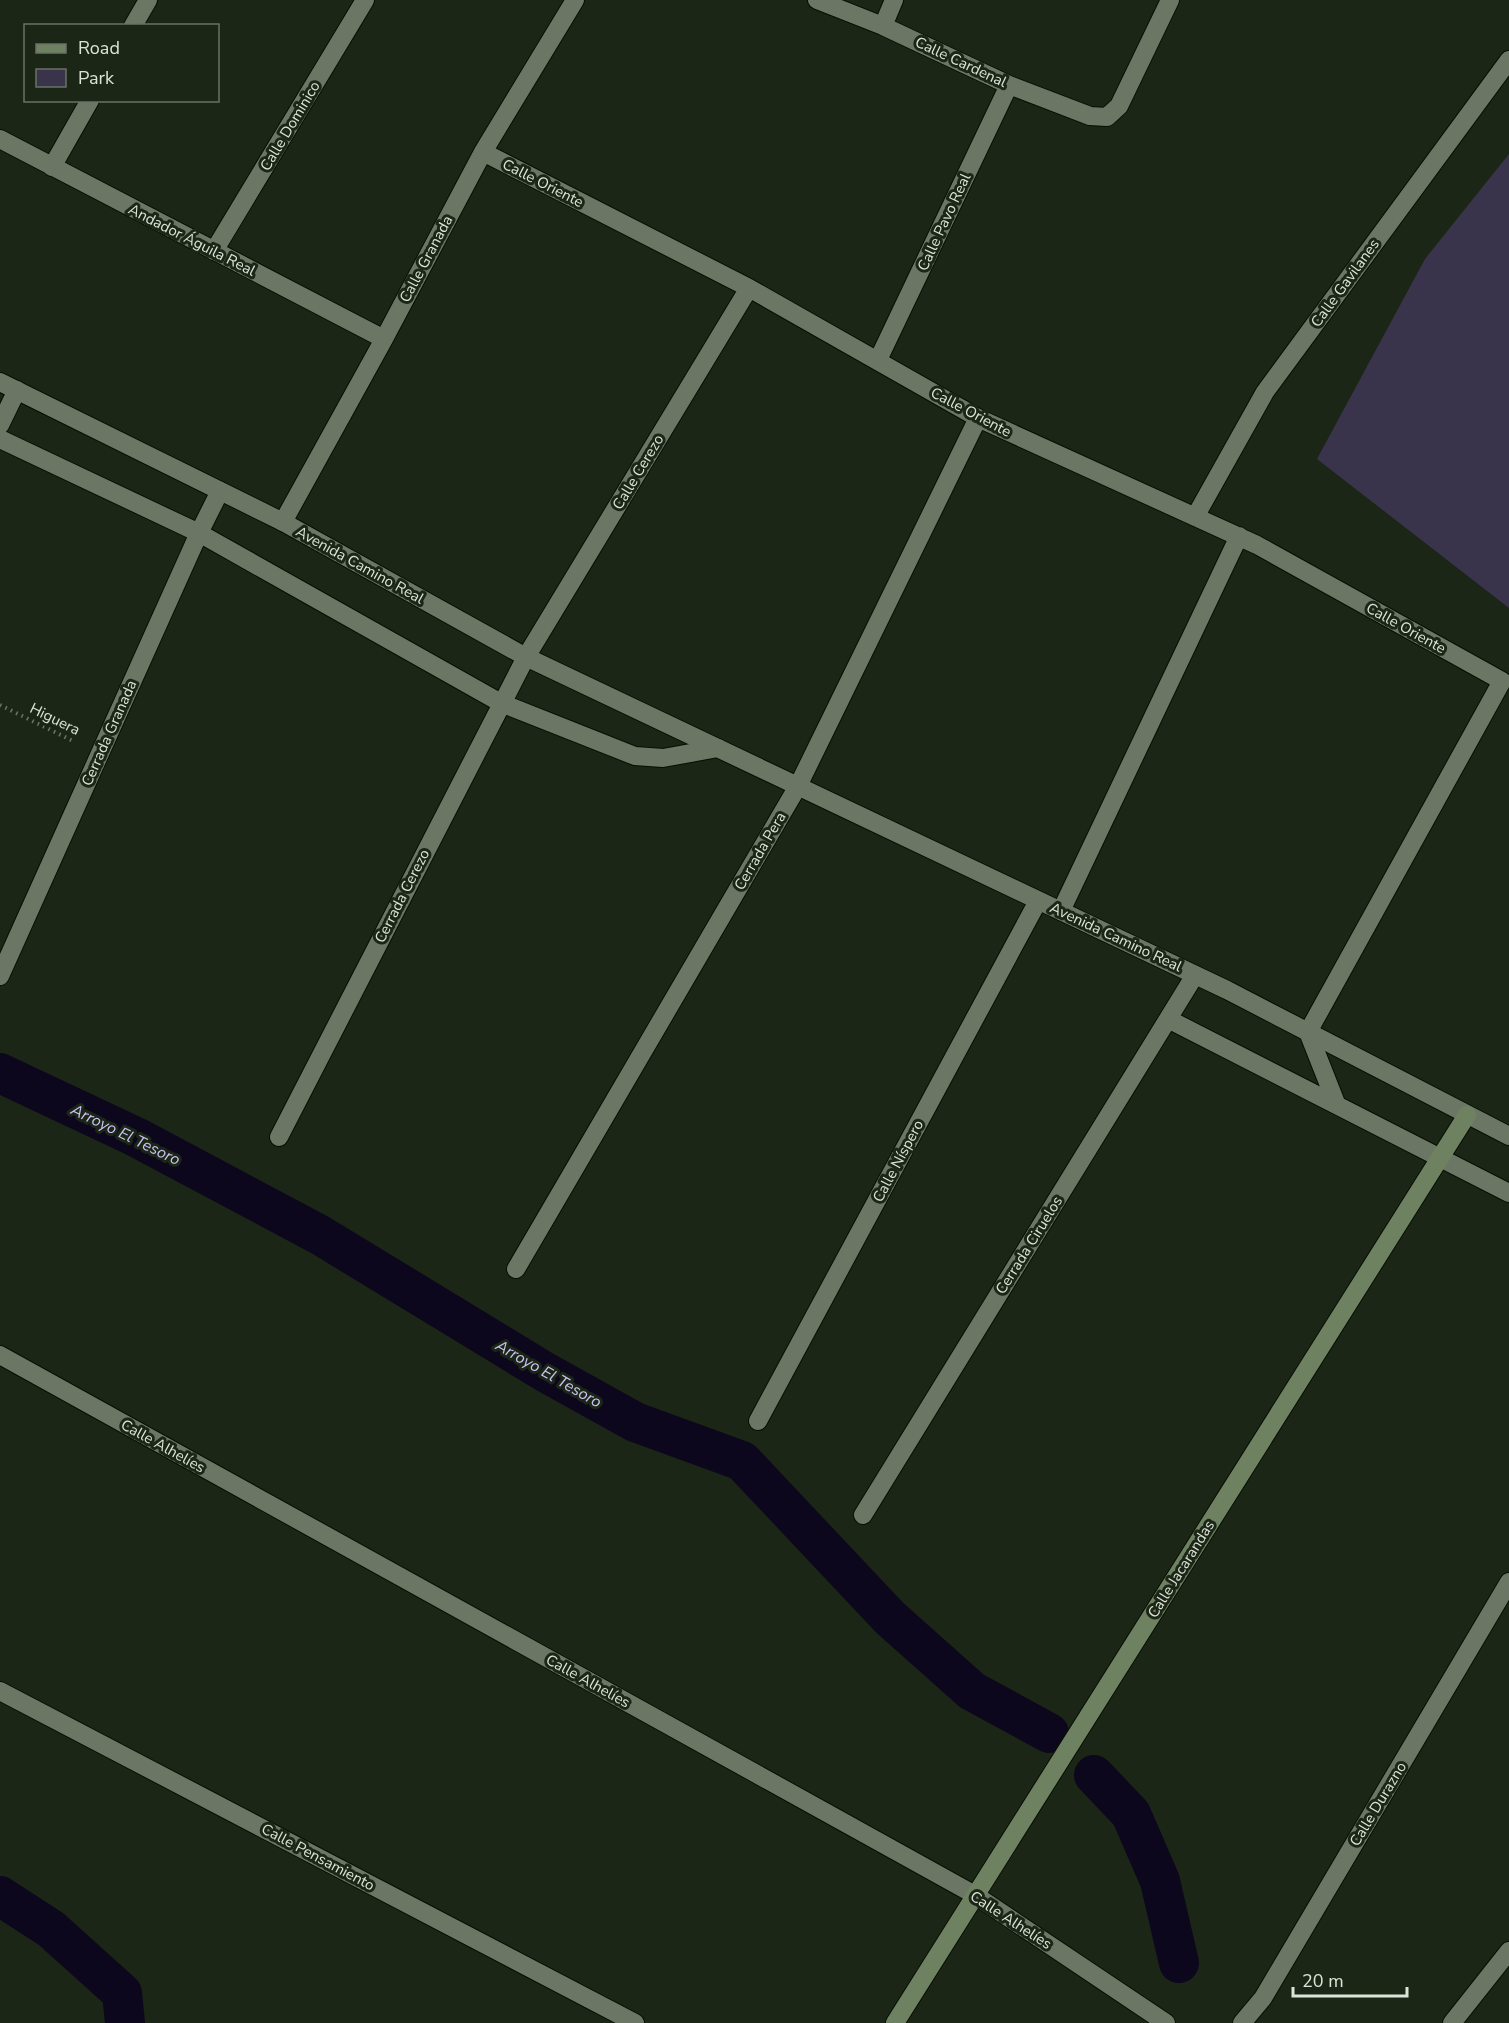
<svg xmlns="http://www.w3.org/2000/svg" width="1509" height="2023" viewBox="0 0 1509 2023" font-family="'Nunito Sans',sans-serif">
<style>
.green{fill:#39344c}
.lines{fill:none;stroke-linecap:round;stroke-linejoin:round}
.canal{stroke:#0c071c;stroke-width:40}
.minor-casing{stroke:#070f03;stroke-width:20}
.tertiary-casing{stroke:#070f03;stroke-width:20}
.secondary-casing{stroke:#070f03;stroke-width:20}
.path{stroke:#6c7567;stroke-width:4;stroke-dasharray:1.5 4.5;stroke-linecap:butt}
.minor{stroke:#6b7764;stroke-width:18}
.tertiary{stroke:#6b7764;stroke-width:18}
.secondary{stroke:#6e8262;stroke-width:18}
.labels{text-anchor:middle;stroke-width:6;stroke-linejoin:round;paint-order:stroke}
.street-label{font-size:15px;fill:#dce3d8;stroke:#1c2616}
.water-label{font-size:16px;font-style:italic;fill:#cbc2f6;stroke:#1c2616}
</style>
<rect width="100%" height="100%" fill="#1c2616"/>
<!-- green -->
<path class="green" d="M1509,154V608L1317,459L1425,259Z"/>
<g class="lines">
<!-- canal -->
<path class="canal" d="M0,1073L136,1137L320,1235L545,1372L635,1422L742,1461L890,1618L972,1691L1049,1733
M1094,1775L1131,1814L1160,1881L1179,1963
M0,1896L51,1929L122,1993L125,2023"/>
<defs>
<path id="minor" d="M817,0L883,26L1009,85L1090,116L1107,117L1119,106L1170,0
M133,26L148,0
M883,26L894,0
M0,139L384,339
M483,152L749,288L978,418L1257,545L1502,681L1308,1032L1336,1103
M52,167L90,100
M214,251L365,0
M878,360L1009,85
M0,425L17,390
M0,439L199,533L501,703L635,756L663,758L718,748
M1195,517L1265,392L1509,60
M283,522L384,339L483,152L575,0
M1061,911L1239,536
M0,976L199,533L220,491
M1168,1019L1509,1193
M279,1137L526,657L749,288
M516,1269L798,786L978,418
M0,1355L975,1895L1166,2023
M758,1421L1038,901
M863,1515L1195,975
M0,1691L635,2023
M1242,2023L1263,1998L1509,1582
M1452,2023L1509,1951"/>
<path id="tertiary" d="M0,382L283,522L526,657L1227,990L1509,1136"/>
<path id="secondary" d="M895,2023L1467,1115"/>
</defs>
<!-- minor casing -->
<use href="#minor" class="minor-casing"/>
<!-- tertiary casing -->
<use href="#tertiary" class="tertiary-casing"/>
<!-- secondary casing -->
<use href="#secondary" class="secondary-casing"/>
<!-- path -->
<path class="path" d="M0,705L75,742"/>
<!-- minor -->
<use href="#minor" class="minor"/>
<!-- tertiary -->
<use href="#tertiary" class="tertiary"/>
<!-- secondary -->
<use href="#secondary" class="secondary"/>
</g>
<g class="labels">
<!-- street labels -->
<g class="street-label">
<text transform="translate(961 62) rotate(25)" y="5">Calle Cardenal</text>
<text transform="translate(290 126) rotate(-59)" y="5">Calle Dominico</text>
<text transform="translate(543 183) rotate(27)" y="5">Calle Oriente</text>
<text transform="translate(944 222) rotate(-65)" y="5">Calle Pavo Real</text>
<text transform="translate(192 240) rotate(27)" y="5">Andador Águila Real</text>
<text transform="translate(426 259) rotate(-62)" y="5">Calle Granada</text>
<text transform="translate(1345 283) rotate(-54)" y="5">Calle Gavilanes</text>
<text transform="translate(971 412) rotate(28)" y="5">Calle Oriente</text>
<text transform="translate(638 472) rotate(-59)" y="5">Calle Cerezo</text>
<text transform="translate(360 565) rotate(29)" y="5">Avenida Camino Real</text>
<text transform="translate(1406 628) rotate(29)" y="5">Calle Oriente</text>
<text transform="translate(55 719) rotate(26)" y="5">Higuera</text>
<text transform="translate(109 733) rotate(-66)" y="5">Cerrada Granada</text>
<text transform="translate(760 851) rotate(-60)" y="5">Cerrada Pera</text>
<text transform="translate(402 896) rotate(-63)" y="5">Cerrada Cerezo</text>
<text transform="translate(1116 937) rotate(25)" y="5">Avenida Camino Real</text>
<text transform="translate(898 1161) rotate(-62)" y="5">Calle Níspero</text>
<text transform="translate(1029 1245) rotate(-58)" y="5">Cerrada Ciruelos</text>
<text transform="translate(163 1446) rotate(29)" y="5">Calle Alhelíes</text>
<text transform="translate(1181 1569) rotate(-58)" y="5">Calle Jacarandas</text>
<text transform="translate(588 1681) rotate(29)" y="5">Calle Alhelíes</text>
<text transform="translate(1378 1804) rotate(-59)" y="5">Calle Durazno</text>
<text transform="translate(318 1857) rotate(28)" y="5">Calle Pensamiento</text>
<text transform="translate(1011 1920) rotate(33)" y="5">Calle Alhelíes</text>
</g>
<!-- water labels -->
<g class="water-label">
<text transform="translate(126 1134) rotate(26)" y="6">Arroyo El Tesoro</text>
<text transform="translate(549 1373) rotate(30)" y="6">Arroyo El Tesoro</text>
</g>
</g>
<!-- legend -->
<rect x="24" y="24" width="195" height="78" fill="#1c2616" stroke="#697264" stroke-width="1.5"/>
<rect x="36" y="44" width="30" height="9" fill="#6e8262" stroke="#697264" stroke-width="1.5"/>
<text x="78" y="54" font-size="18" fill="#dce3d8">Road</text>
<rect x="36" y="69" width="30" height="18" fill="#39344c" stroke="#697264" stroke-width="1.5"/>
<text x="78" y="84" font-size="18" fill="#dce3d8">Park</text>
<!-- scale -->
<path d="M1293 1987v9h114v-9" fill="none" stroke="#dce3d8" stroke-width="3"/>
<text x="1302" y="1987" font-size="18" fill="#dce3d8" stroke="#1c2616" stroke-width="4.5" paint-order="stroke">20 m</text>
</svg>
